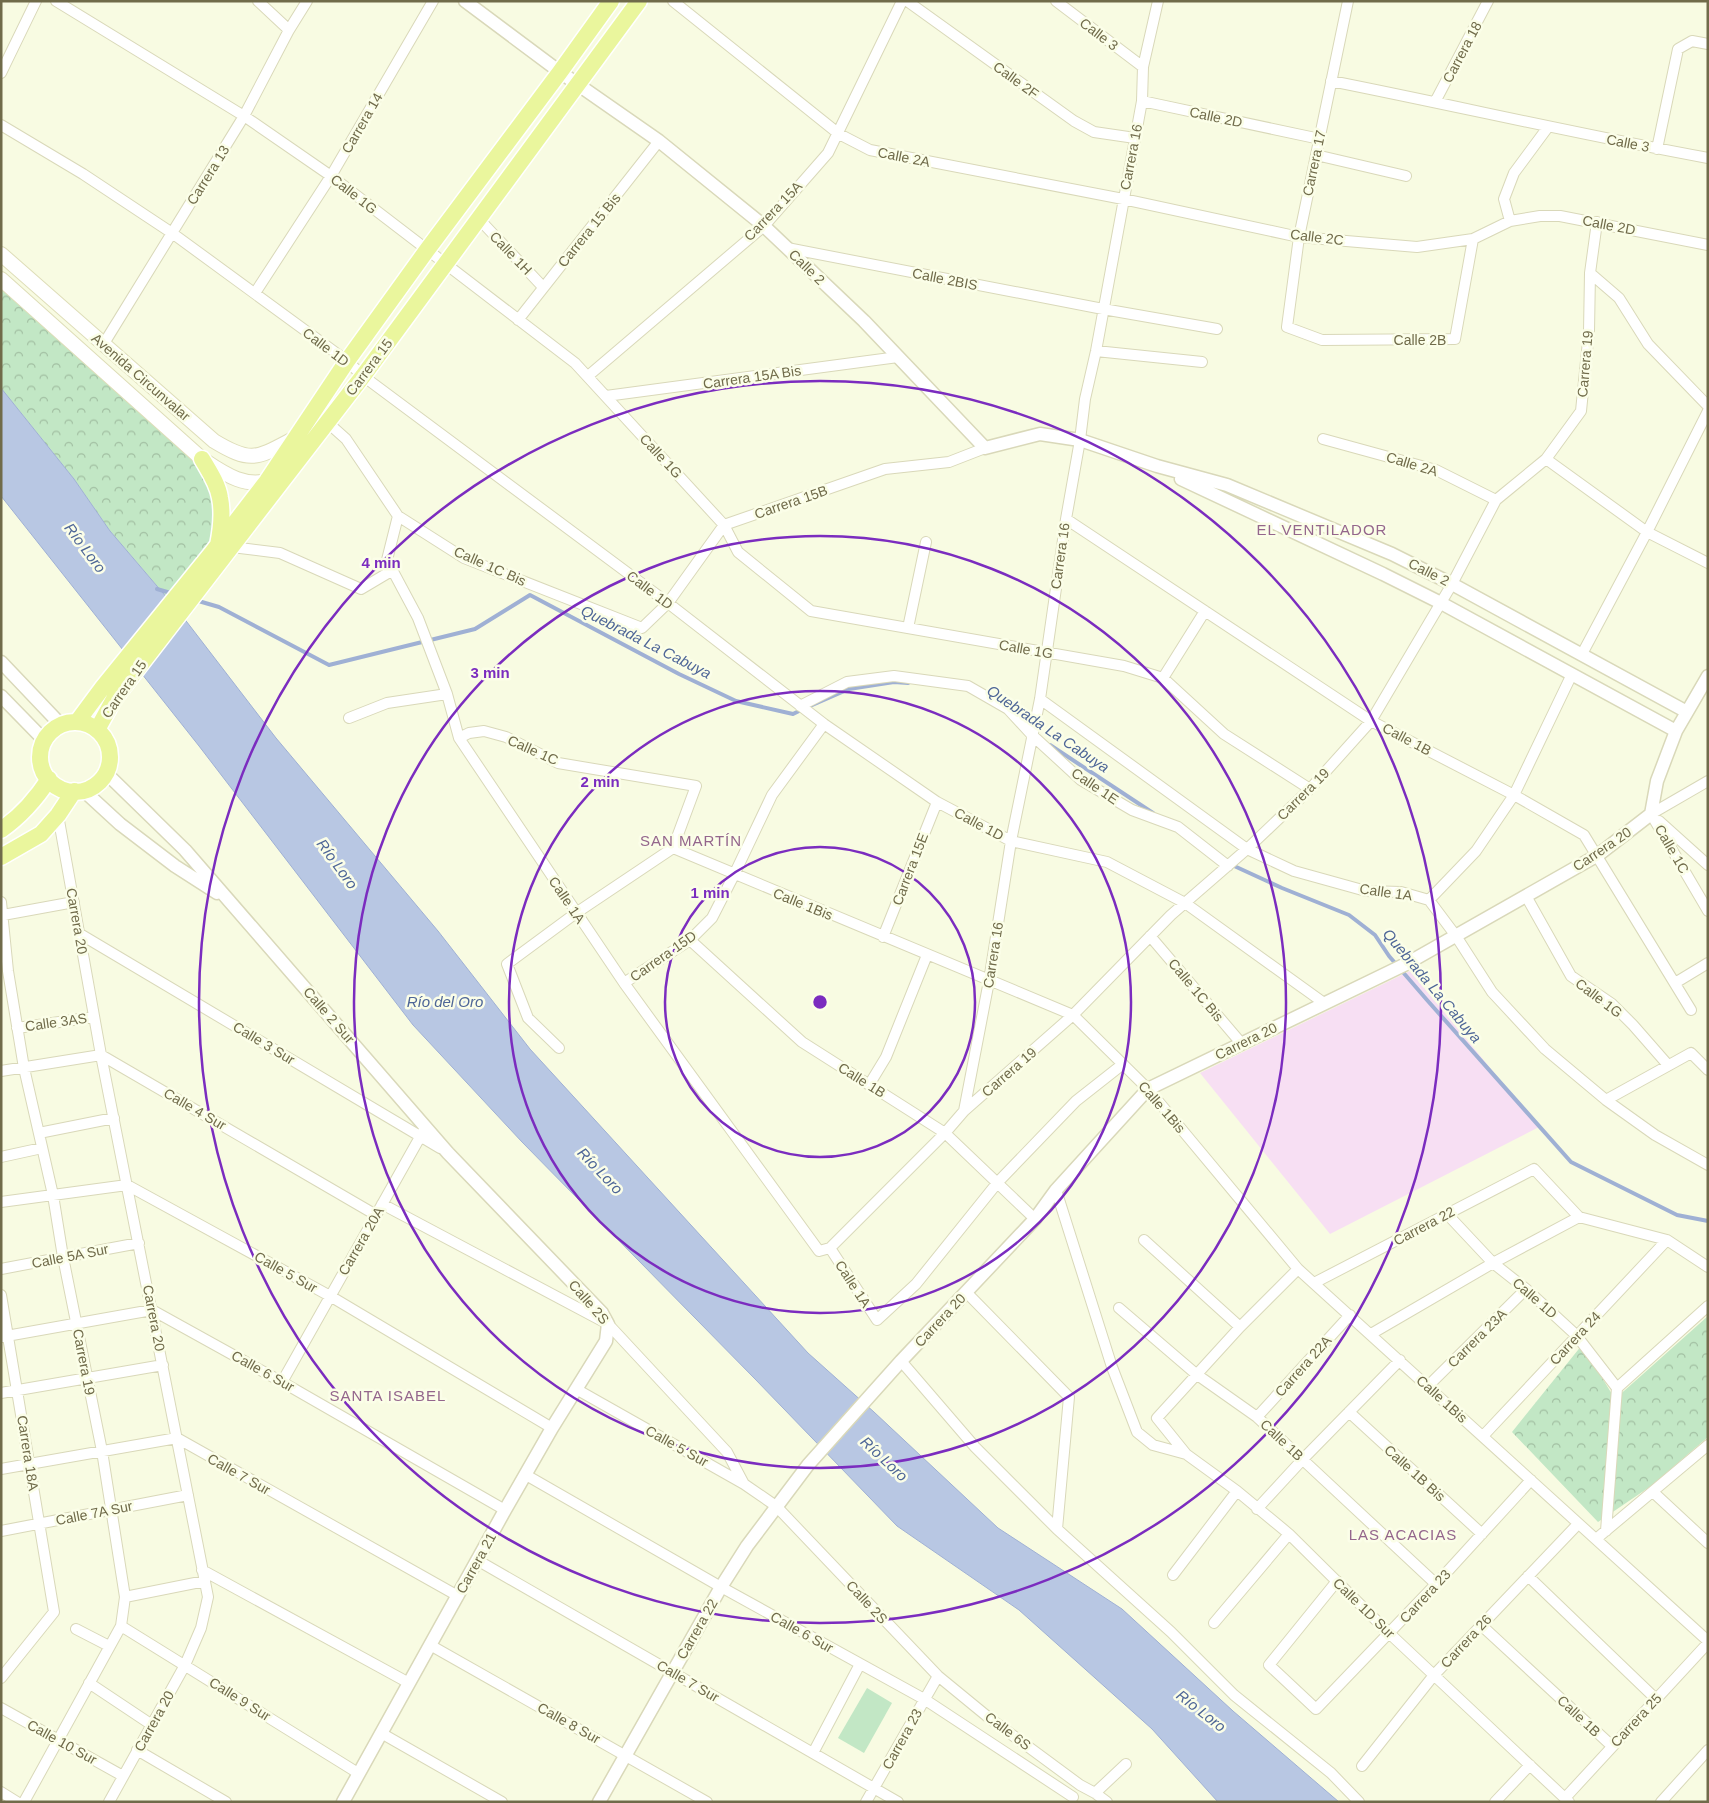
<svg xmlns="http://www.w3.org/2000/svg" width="1709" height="1803" viewBox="0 0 1709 1803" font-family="Arial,sans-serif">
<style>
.education{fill:#f7dff3}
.park{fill:url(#park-crowns)}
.pitch{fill:#c2e7c5}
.water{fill:#b8c7e3;stroke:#9fb0d4}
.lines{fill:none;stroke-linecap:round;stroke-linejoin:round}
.stream{stroke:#9fb0d4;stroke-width:4}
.minor-casing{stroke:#d9d8b9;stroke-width:12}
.tertiary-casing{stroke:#d9d8b9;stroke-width:15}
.secondary-casing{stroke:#deddb8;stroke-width:16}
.primary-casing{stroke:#fff;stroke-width:19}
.minor{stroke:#fff;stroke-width:10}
.tertiary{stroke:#fff;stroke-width:12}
.secondary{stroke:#fff;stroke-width:14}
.primary{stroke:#eaf69d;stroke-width:16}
.ring{fill:none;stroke:#7b2cbf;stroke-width:2.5}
.labels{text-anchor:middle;stroke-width:5;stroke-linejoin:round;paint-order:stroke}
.street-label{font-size:14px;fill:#706b4a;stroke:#fbfee8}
.neighbourhood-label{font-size:15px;letter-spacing:1px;fill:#94668c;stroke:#fbfee8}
.water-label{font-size:15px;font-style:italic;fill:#4e6697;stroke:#fbfee8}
.centre{fill:#7b2cbf;stroke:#fbfee8;stroke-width:2.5}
.ring-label{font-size:15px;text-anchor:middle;font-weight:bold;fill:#7b2cbf;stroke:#fbfee8;stroke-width:5;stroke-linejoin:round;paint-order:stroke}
</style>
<defs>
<pattern id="park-crowns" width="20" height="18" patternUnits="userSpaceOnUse" patternTransform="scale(1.25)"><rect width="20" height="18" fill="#c2e7c5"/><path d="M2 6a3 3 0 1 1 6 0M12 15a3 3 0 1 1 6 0" fill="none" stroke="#a2bfa2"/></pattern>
</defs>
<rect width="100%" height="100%" fill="#f8fbe2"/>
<!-- education -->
<path class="education" d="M1410,971L1539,1127L1330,1234L1200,1073Z"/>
<!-- park -->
<path class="park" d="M1,279L202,459L221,529L170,601L110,531L74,479L1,388Z
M1708,1316V1437L1651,1486L1598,1522L1512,1432L1582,1345L1615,1399Z"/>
<!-- pitch -->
<path class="pitch" d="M867,1688L892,1703L864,1753L838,1738Z"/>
<!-- water -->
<path class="water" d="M1,388L74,479L110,531L180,613L276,738L438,931L530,1049L808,1353L874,1412L998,1528L1122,1609L1233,1711L1339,1802H1218L1152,1729L1019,1610L897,1526L755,1379L522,1142L413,1025L199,746L1,496Z"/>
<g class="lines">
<!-- stream -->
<path class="stream" d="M157,589L174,594
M195,600L219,607L329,665L475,629L530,595L679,674L736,701L793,714L803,709
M810,706L849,689L894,682L908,683
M1050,745L1153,813
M1232,865L1282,888L1349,915L1375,935L1389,956L1427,1000L1571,1162L1677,1215L1708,1221"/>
<defs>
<path id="minor" d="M56,1L244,116L331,176L575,363L724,525L738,552L811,611L1124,666L1163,678L1224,734L1310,789
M258,1L289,30
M673,1L839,134L870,150L1123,199L1299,237L1417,247L1473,239L1510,221L1540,216H1560L1708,245
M907,1L1074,121L1094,132L1135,138
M1056,1L1143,67
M1348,1L1299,237L1287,327L1322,340L1455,339L1473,239
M1,73L36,1
M1331,81C1457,106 1582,135 1708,158
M1142,101L1320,139
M1435,102L1488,1
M1,125L83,174L172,233L347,361L363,376L668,603L824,724L937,802L1011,841L1107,862L1185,903L1324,1003
M1657,149L1678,49L1692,41L1708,44
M1316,155L1406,176
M479,219L543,287
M1510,221L1504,199L1514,173L1548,127
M787,248L1103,309L1217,329
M1590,273L1619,298L1648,344L1708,406
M255,293L331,176L433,1
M518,320L659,141
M103,345L244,116L289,30L307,1
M1096,351L1202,362
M588,376L764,226L828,153L902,1
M606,396L898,357
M327,422L346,439L398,516L464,558L642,628L668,603L724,525L885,469L949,462L985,448
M1323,439L1436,470L1496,500
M1546,459L1647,532L1708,563
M398,516L387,560L418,618L447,694L459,738L624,983L819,1251L830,1248L945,1133L964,1111L1073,1015L1171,915L1247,849L1310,789L1371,721L1452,584L1496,500L1546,459L1581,411L1589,331L1590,273L1597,222
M1066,519L1371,721L1514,795L1584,835L1691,1010
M232,547L280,553L361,589L393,570
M908,628L926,542
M1582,654L1647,532L1708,411
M1163,678L1205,611
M1040,699L1247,849L1294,871L1366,891L1401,892L1429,900L1456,936L1492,992L1545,1049L1606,1100L1655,1135L1708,1165
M800,706L847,682L894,676L968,686L1008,709L1032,735L1081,780L1132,810L1178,827L1228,866
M349,718L387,703L447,694
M459,738L469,733L484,731L506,737L558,763L696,786L673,848
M1651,814L1708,911
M1651,814L1708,781
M58,815L101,1055L208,1597L201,1628L185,1665L109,1802
M1659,821L1708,865
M673,848L1073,1015L1148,1089L1298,1269L1708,1641
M1526,896L1571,976L1612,1004L1633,1025L1668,1065
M1429,900L1476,851L1514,795L1572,674
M1,902L8,971L24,1068L53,1195L63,1257L102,1451L125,1597L121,1626L24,1802
M3,915L74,902
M80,934L440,1148
M1150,936L1241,1043
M883,937L937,802
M690,940L802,1042L945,1133L1035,1219
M624,983L690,940L712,918L734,875L772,795L824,724
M1675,983L1708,963
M17,1028L94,1017
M559,1048L528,1018L507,964L576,913L673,848
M1,1071L101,1055L376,1215
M869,1085L886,1057L927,955
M1606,1100L1691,1053L1708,1070
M964,1111L989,981L1011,841L1040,699L1066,519L1080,440L1085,399L1096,351L1142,101L1143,67L1158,1
M39,1133L114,1118
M1,1157L42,1148
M1056,1190L1112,1367L1137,1432L1153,1445L1186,1454
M1,1202L127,1185L330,1296L552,1428
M382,1204L608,1324L727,1452L744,1484
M1447,1214L1493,1263L1526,1289L1576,1335L1617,1388
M1144,1240L1240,1327
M830,1248L877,1320L916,1284L998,1182L1076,1101L1123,1064
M1,1269L139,1243
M1298,1269L1240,1327L1157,1418L1186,1454L1237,1491L1289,1534L1389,1633L1569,1802
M1314,1283L1534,1169L1579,1217L1667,1240L1708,1267
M966,1292L1069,1397L1057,1529
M1,1295L54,1612L1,1678
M1119,1308L1196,1374L1257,1417L1436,1584
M1371,1334L1493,1263L1579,1217
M1,1337L152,1310L282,1382L505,1510
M901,1361L975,1447L1057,1529L1171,1632L1234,1695L1331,1773L1359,1802
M282,1382L424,1130
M1428,1386L1526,1289
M1617,1388L1708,1306
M576,1389L744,1484L776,1506L938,1676L988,1717L1080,1785L1095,1793L1107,1802
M1,1393L163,1365
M1349,1412L1482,1534
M1257,1417L1350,1315
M1483,1436L1667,1240
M1,1469L177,1438L458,1596
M526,1475L721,1587L924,1699L1073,1797
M1653,1492L1708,1543
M1257,1509L1303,1459L1400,1360
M1,1531L188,1495
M1606,1531L1617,1388
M1596,1539L1708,1445
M477,1560L898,1802
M202,1570L409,1683
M1173,1575L1237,1491
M1528,1576L1656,1699
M1337,1581L1269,1665L1316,1709L1436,1584L1531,1480
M125,1597L205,1581
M1214,1623L1289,1534
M1481,1625L1612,1746
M121,1626L358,1773
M76,1629L109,1646
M430,1645L707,1802
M89,1683L152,1725
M1,1708L123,1776
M381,1733L502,1802
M137,1750L226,1802
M813,1753L860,1664
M1362,1766L1434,1675L1578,1524
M1,1792L17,1802
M1095,1793L1126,1764
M1565,1798L1708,1643
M866,1802L938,1676
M1495,1802L1530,1765
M1661,1802L1708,1750"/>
<path id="tertiary" d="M465,1L560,72L659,141L764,226L864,321L985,448L1040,434L1080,440L1157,466L1227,485L1392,554L1452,584L1687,712
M1181,479L1383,574L1441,603L1676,731
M1,662L61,725
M1,696L44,740
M106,773L185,850L448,1153L602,1313L608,1324L606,1341L552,1428L505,1510L343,1802
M83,790L120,824L175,866L217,893
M599,1802L721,1587L747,1546L808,1465L901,1361L1035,1219L1056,1190L1148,1089L1406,964L1598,855L1651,814L1657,781L1676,731L1708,676"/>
<path id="secondary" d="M1,254L214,441C252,464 257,458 295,438
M1,279L202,459C223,473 246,490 273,479"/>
<path id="primary" d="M202,459C209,471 218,484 220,498C223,513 221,530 218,545
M77,722L103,687L211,554L267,481L347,361L427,250L560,72L611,1
M40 757a35 35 0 1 1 70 0a35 35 0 1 1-70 0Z
M97,730L114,699L363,376L639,1
M1,830C21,816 36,799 49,779
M1,857L41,834L58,815L74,791"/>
</defs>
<!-- minor casing -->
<use href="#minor" class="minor-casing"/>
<!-- tertiary casing -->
<use href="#tertiary" class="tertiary-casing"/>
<!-- secondary casing -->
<use href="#secondary" class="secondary-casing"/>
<!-- primary casing -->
<use href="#primary" class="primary-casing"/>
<!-- minor -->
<use href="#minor" class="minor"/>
<!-- tertiary -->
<use href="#tertiary" class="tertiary"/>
<!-- secondary -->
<use href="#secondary" class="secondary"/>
<!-- primary -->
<use href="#primary" class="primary"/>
</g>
<!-- distance rings -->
<g class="ring">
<circle cx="820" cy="1002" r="155"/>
<circle cx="820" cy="1002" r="311"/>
<circle cx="820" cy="1002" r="466"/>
<circle cx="820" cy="1002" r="621"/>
</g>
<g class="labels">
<!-- street labels -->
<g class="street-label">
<text transform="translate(1099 34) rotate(37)" y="5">Calle 3</text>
<text transform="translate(1462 52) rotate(-62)" y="5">Carrera 18</text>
<text transform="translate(1016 80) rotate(36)" y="5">Calle 2F</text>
<text transform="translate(1216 117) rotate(12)" y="5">Calle 2D</text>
<text transform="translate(362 123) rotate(-60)" y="5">Carrera 14</text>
<text transform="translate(1628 143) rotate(11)" y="5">Calle 3</text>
<text transform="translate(904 157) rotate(11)" y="5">Calle 2A</text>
<text transform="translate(1131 157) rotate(-79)" y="5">Carrera 16</text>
<text transform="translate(1314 163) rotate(-78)" y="5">Carrera 17</text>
<text transform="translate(208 175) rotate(-58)" y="5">Carrera 13</text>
<text transform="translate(354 194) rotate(38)" y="5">Calle 1G</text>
<text transform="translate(773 211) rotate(-46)" y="5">Carrera 15A</text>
<text transform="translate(1609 225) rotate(11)" y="5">Calle 2D</text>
<text transform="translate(589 230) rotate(-51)" y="5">Carrera 15 Bis</text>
<text transform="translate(1317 237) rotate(7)" y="5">Calle 2C</text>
<text transform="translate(511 253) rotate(46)" y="5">Calle 1H</text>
<text transform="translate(807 267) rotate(44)" y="5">Calle 2</text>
<text transform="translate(945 279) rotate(11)" y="5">Calle 2BIS</text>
<text x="1420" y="345">Calle 2B</text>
<text transform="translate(326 347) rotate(37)" y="5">Calle 1D</text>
<text transform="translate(1585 364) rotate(-85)" y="5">Carrera 19</text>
<text transform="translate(369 367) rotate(-53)" y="5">Carrera 15</text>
<text transform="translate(141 377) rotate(41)" y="5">Avenida Circunvalar</text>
<text transform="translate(752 377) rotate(-8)" y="5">Carrera 15A Bis</text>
<text transform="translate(661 456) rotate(47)" y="5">Calle 1G</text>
<text transform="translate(1412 464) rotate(17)" y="5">Calle 2A</text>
<text transform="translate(791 502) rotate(-19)" y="5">Carrera 15B</text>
<text transform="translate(1060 556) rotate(-82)" y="5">Carrera 16</text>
<text transform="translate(490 566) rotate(24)" y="5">Calle 1C Bis</text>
<text transform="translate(1429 572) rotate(27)" y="5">Calle 2</text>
<text transform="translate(650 590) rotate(37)" y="5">Calle 1D</text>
<text transform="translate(1026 649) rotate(10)" y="5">Calle 1G</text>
<text transform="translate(124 689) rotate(-55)" y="5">Carrera 15</text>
<text transform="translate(1407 739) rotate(28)" y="5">Calle 1B</text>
<text transform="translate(533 750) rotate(24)" y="5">Calle 1C</text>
<text transform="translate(1095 786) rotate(34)" y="5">Calle 1E</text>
<text transform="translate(1303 794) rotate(-45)" y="5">Carrera 19</text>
<text transform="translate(979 824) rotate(28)" y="5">Calle 1D</text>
<text transform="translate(1602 849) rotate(-34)" y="5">Carrera 20</text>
<text transform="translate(1672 849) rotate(60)" y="5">Calle 1C</text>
<text transform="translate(910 869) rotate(-69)" y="5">Carrera 15E</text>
<text transform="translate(1386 892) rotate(8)" y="5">Calle 1A</text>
<text transform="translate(567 900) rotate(56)" y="5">Calle 1A</text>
<text transform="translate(803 904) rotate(22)" y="5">Calle 1Bis</text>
<text transform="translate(77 921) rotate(80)" y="5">Carrera 20</text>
<text transform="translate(993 955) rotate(-81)" y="5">Carrera 16</text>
<text transform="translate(663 956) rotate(-35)" y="5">Carrera 15D</text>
<text transform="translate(1196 990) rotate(50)" y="5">Calle 1C Bis</text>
<text transform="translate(1599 998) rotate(37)" y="5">Calle 1G</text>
<text transform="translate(329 1015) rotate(49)" y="5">Calle 2 Sur</text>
<text transform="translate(56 1022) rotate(-8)" y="5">Calle 3AS</text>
<text transform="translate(1246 1041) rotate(-26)" y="5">Carrera 20</text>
<text transform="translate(264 1043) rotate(31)" y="5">Calle 3 Sur</text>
<text transform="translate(1009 1072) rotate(-41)" y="5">Carrera 19</text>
<text transform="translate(862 1080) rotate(32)" y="5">Calle 1B</text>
<text transform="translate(1162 1107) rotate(49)" y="5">Calle 1Bis</text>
<text transform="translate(195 1109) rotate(30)" y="5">Calle 4 Sur</text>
<text transform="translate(1424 1226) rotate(-28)" y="5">Carrera 22</text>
<text transform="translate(361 1241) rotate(-60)" y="5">Carrera 20A</text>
<text transform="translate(70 1256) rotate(-11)" y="5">Calle 5A Sur</text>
<text transform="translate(286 1272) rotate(29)" y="5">Calle 5 Sur</text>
<text transform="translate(853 1284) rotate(57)" y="5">Calle 1A</text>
<text transform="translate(1535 1298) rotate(41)" y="5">Calle 1D</text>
<text transform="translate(589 1302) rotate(49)" y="5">Calle 2S</text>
<text transform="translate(154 1318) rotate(79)" y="5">Carrera 20</text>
<text transform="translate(940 1320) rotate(-47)" y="5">Carrera 20</text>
<text transform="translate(1477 1338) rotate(-45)" y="5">Carrera 23A</text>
<text transform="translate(1575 1338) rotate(-47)" y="5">Carrera 24</text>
<text transform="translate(84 1362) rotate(79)" y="5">Carrera 19</text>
<text transform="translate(1303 1366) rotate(-48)" y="5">Carrera 22A</text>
<text transform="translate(263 1371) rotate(29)" y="5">Calle 6 Sur</text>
<text transform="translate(1442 1399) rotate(42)" y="5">Calle 1Bis</text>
<text transform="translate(1282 1440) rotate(43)" y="5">Calle 1B</text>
<text transform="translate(677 1446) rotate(29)" y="5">Calle 5 Sur</text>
<text transform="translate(28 1453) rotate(81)" y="5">Carrera 18A</text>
<text transform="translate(1415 1473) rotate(42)" y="5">Calle 1B Bis</text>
<text transform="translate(239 1474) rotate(29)" y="5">Calle 7 Sur</text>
<text transform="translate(94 1513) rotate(-11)" y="5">Calle 7A Sur</text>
<text transform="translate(476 1563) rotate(-61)" y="5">Carrera 21</text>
<text transform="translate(1425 1596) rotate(-47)" y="5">Carrera 23</text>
<text transform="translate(867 1602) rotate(47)" y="5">Calle 2S</text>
<text transform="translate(1364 1608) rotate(44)" y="5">Calle 1D Sur</text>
<text transform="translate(697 1629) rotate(-60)" y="5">Carrera 22</text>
<text transform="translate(802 1632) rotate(29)" y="5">Calle 6 Sur</text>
<text transform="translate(1466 1641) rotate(-47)" y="5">Carrera 26</text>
<text transform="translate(688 1681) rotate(30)" y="5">Calle 7 Sur</text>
<text transform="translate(240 1699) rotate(32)" y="5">Calle 9 Sur</text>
<text transform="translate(1579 1716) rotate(43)" y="5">Calle 1B</text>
<text transform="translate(1636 1720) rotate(-47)" y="5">Carrera 25</text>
<text transform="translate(154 1721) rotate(-61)" y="5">Carrera 20</text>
<text transform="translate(569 1723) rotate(29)" y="5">Calle 8 Sur</text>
<text transform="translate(1008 1731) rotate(37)" y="5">Calle 6S</text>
<text transform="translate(902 1739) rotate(-61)" y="5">Carrera 23</text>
<text transform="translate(62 1742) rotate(29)" y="5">Calle 10 Sur</text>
</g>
<!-- neighbourhood labels -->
<g class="neighbourhood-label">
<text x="1322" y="535">EL VENTILADOR</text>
<text x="691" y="846">SAN MARTÍN</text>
<text x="388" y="1401">SANTA ISABEL</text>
<text x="1403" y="1540">LAS ACACIAS</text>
</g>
<!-- water labels -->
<g class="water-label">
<text transform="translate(85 548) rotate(53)" y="5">Río Loro</text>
<text transform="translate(646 642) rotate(27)" y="5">Quebrada La Cabuya</text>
<text transform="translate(1048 729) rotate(34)" y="5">Quebrada La Cabuya</text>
<text transform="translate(337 864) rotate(54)" y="5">Río Loro</text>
<text transform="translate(1432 986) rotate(50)" y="5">Quebrada La Cabuya</text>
<text x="445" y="1007">Río del Oro</text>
<text transform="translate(600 1171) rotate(46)" y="5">Río Loro</text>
<text transform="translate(884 1459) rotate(43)" y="5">Río Loro</text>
<text transform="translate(1201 1711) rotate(38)" y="5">Río Loro</text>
</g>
</g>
<circle cx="820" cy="1002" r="8" class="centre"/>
<g class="ring-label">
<text x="381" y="568">4 min</text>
<text x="490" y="678">3 min</text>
<text x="600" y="787">2 min</text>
<text x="710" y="898">1 min</text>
</g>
<!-- border -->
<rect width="1709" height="1803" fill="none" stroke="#706b4a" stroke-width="5"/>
</svg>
